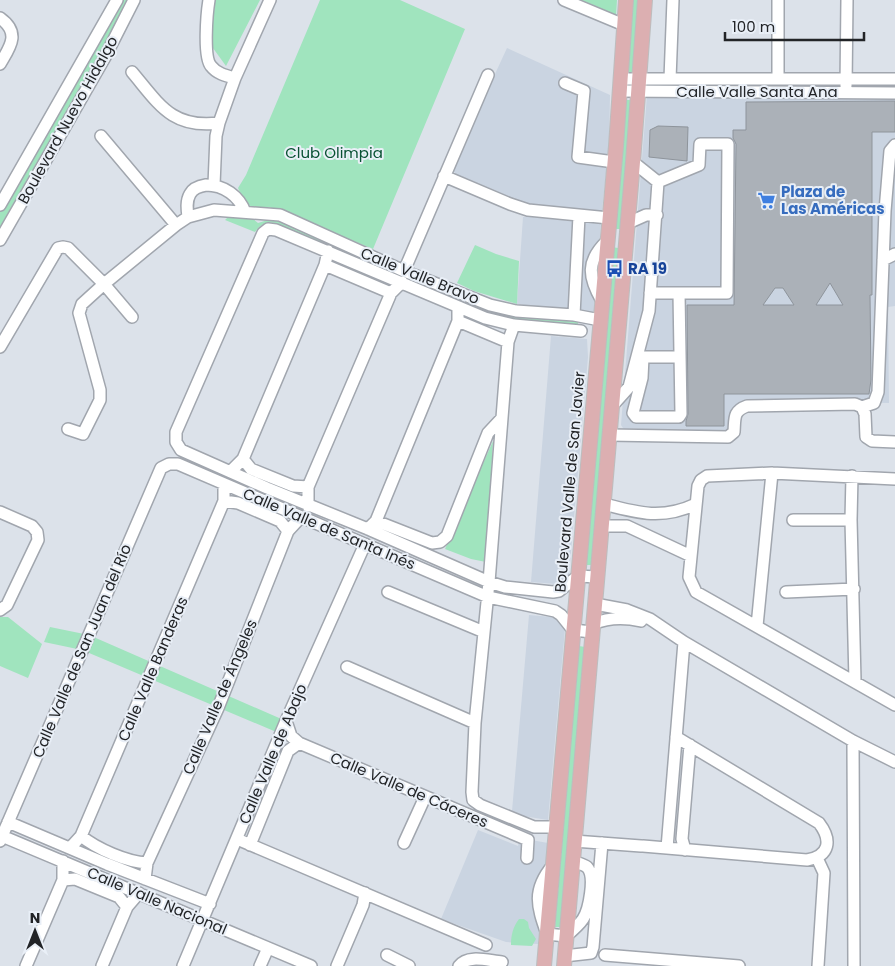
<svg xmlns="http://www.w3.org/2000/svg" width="895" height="966" viewBox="0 0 895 966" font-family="Poppins,sans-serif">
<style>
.built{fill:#cad4e1}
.green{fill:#a0e4be}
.building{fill:#abb1b8;stroke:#8e949b;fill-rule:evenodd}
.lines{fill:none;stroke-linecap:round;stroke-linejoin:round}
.minor-casing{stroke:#a1a6ae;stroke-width:14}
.major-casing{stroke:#bdbdbe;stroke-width:16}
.minor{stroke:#fff;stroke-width:11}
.major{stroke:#dcafb1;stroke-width:14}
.labels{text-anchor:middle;stroke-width:4;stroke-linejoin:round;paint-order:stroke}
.street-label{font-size:15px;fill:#222427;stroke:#e9eff7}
.park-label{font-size:15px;fill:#095133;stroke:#e9eff7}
.shop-label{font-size:15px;font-weight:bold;fill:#366cbe;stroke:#e9eff7;text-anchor:start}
.transit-label{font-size:15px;font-weight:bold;fill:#164399;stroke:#e9eff7;text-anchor:start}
</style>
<rect width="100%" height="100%" fill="#dce2ea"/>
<!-- built -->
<path class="built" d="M507,48L610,95L609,145L601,220L596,313L517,304L523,217H528L529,205L456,174L452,170L453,165Z
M647,95L895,96V306L888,307L889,403L744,400L734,407L731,414L730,432L625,431L621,425Z
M551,336L587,339L588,357L569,575L565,580L556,584L531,582Z
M529,615L552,617L561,622L565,629L548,820L523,816L512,811Z
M478,830L518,846L520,838L548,843L538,944L506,942L441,919Z"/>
<!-- green -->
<path class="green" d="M121,0H130L0,227V212Z
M212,0H260L226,66L210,44Z
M320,0H400L465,29L373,249L269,207C251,212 245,204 238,188L246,175Z
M579,0H617L616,16Z
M633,0H639L633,72H627Z
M766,83H895V88L766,87Z
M625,100H631L620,229H614Z
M228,217L252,218L258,223L271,219L275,220L491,312L517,317L578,322V326L516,321L490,314L275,223C266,221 260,225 255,232L225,220Z
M475,245L496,254L519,261L517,304L474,291L457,283Z
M612,247L618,248L592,565H585Z
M493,441L486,562L471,559L445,549Z
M0,617H8L42,644L28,678L0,666Z
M50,627L89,635L286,721L281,734L82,650L44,642Z
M579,646L585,647L561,927H555Z
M519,919H524L528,922L529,928L536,939L532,946L511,945C511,935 513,927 519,919Z"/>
<!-- building -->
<path class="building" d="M895,101V132H872V295H870L871,380L869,394H724V426H686V421L688,414L687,305H734L736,144L733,138V130H746V102ZM830,283L843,305H816ZM775,288H783L794,305H763Z
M658,126L688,127L687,161L649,157L650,130Z"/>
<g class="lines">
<defs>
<path id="minor" d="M209,0C207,12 203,57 211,66C217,74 227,76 235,78
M564,0L624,25
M778,0V79
M0,18C21,33 10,47 0,64
M132,72C159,104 172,129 219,123
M620,79H895
M670,79L673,0
M565,83L584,91L578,157L614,162
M846,86L847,0
M620,91L895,93
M101,136L176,225
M633,162L658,182
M444,176L510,204L528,210L609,218
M214,185L216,136L219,123L235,78L270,0
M0,205L117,0
M188,217C187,209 186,201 190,194C193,188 200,186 206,185C224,185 239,196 245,212
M628,223L646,215H657
M0,240L105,57L134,0
M883,260L895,254
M325,265L391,293
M404,271L488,75
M650,293H727L728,144H700L699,165L658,182
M602,301C588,277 586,261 607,241
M574,315L579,216
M458,321L508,342
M514,325L508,342L489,582L475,723L472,792L473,800L480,805L534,827H556
M581,331L514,325L485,318L276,230L268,229L263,233L176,432V442L181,450L267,488L368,529L489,582L505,587L553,592L559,591L578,576L597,577
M0,347L58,248L63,247L68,248L104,284L132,317
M637,357H680
M643,357L642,378L633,413L636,417H679L681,414L679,293
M612,406L629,387L649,311L658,182
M862,407L874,403L878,392L885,211L890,151L895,145
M68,429L83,434L100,400V390L79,313L82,304L104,284L176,225L188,217L214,210L280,215L404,271L490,305L516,311L574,315L600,320
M609,435L728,437L734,432C735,418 733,411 747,406L855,404L862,407L865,414L866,437L872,441L895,442
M243,459L251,469L293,486L308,487
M231,471L243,459L325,265L328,251
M852,476L851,520L855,681
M895,479L772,473L707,476L701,480L698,486L689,577L696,592L895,705
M224,501L238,503L280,521L288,531
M604,504C638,513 662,520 696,504
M308,506V487L391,293L402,282
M0,512L32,526L37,532L38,540L7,605L0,610
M793,520H851
M376,521L432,543L440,542L447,536L488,433L502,418
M602,526H627L691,556
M368,529L376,521L458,321V308
M388,592L484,632
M786,592L854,589
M595,604L627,610L650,619L684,642L853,741L895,762
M593,624C609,617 624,617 641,621
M757,626L772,473
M347,667L475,723
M286,721L291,736L299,743L528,840L527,858
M853,741L854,966
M8,822L107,864L210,904
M2,836L311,966
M81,836C97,849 127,862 147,863
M237,839L486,945
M0,841L161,468L169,464H178L488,597L555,611L561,615L573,630L592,632
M574,841L641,846
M404,843L425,797
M250,845L288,751L299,743
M643,846L807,860C830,856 832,840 819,823L676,737
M70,848L81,836L224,501V485
M667,848L684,642
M685,850L682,839L690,745
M817,858L824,873L818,966
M553,865C532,890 537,906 547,934L566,936C572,931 579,925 583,919C589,910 596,876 587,867C583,864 577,863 573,861
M145,879L147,863L218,708L288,531L301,517
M63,880L75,879L119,897L127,907
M387,955L409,966
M605,955L739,966
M564,956L591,953L593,947L602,843
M26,966L63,880V861
M102,966L127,907L139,893
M183,966L286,721L365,544
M260,966L268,948
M337,966L363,905L365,893
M459,966C468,954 489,961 502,962"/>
<path id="major" d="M544,966L616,146L626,0
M564,966L633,162L645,0"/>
</defs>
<!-- minor casing -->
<use href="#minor" class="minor-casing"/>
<!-- major casing -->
<use href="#major" class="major-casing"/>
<!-- minor -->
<use href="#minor" class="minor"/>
<!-- major -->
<use href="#major" class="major"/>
</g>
<!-- icons -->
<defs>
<symbol id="supermarket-bare" viewBox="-9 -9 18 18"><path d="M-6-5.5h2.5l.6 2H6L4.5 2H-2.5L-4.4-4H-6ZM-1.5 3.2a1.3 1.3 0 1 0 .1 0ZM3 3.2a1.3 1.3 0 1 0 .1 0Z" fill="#3f7fe0" stroke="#e9eff7" stroke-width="2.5" paint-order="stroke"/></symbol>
<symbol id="bus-bare" viewBox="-9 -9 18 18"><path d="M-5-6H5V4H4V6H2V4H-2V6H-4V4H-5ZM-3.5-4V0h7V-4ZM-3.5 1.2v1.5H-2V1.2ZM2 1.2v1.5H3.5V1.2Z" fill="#1a4fb4" stroke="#e9eff7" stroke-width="2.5" paint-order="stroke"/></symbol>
</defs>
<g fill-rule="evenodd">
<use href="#supermarket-bare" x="754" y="188" width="25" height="25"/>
<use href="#bus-bare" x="602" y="256" width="25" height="25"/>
</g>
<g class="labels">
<!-- street labels -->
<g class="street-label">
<text x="757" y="97">Calle Valle Santa Ana</text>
<text transform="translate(68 120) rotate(-61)" y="5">Boulevard Nuevo Hidalgo</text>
<text transform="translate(420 276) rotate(22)" y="5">Calle Valle Bravo</text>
<text transform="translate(570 482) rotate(-85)" y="5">Boulevard Valle de San Javier</text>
<text transform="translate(329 529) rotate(23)" y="5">Calle Valle de Santa Inés</text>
<text transform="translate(82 651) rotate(-67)" y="5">Calle Valle de San Juan del Río</text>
<text transform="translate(153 669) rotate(-67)" y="5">Calle Valle Banderas</text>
<text transform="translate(220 697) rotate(-67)" y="5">Calle Valle de Ángeles</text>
<text transform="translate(273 754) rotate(-67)" y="5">Calle Valle de Abajo</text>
<text transform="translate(409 790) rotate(23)" y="5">Calle Valle de Cáceres</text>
<text transform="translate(157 901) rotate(23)" y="5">Calle Valle Nacional</text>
</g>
<!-- park labels -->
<g class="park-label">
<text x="334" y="158">Club Olimpia</text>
</g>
<!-- shop labels -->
<g class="shop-label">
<text x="781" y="197">Plaza de<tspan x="781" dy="17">Las Américas</tspan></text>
</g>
<!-- transit labels -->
<g class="transit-label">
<text x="628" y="274">RA 19</text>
</g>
</g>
<!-- north arrow -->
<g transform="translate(35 931)" stroke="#e9eff7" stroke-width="4" paint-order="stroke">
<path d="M0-4L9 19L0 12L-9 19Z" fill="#222427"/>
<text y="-8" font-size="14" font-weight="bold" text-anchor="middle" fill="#222427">N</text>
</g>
<!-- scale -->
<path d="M725 32v8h139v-8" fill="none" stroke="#222427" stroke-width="2.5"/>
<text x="732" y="32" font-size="15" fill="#222427" stroke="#e9eff7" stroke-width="4" paint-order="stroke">100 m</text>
</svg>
